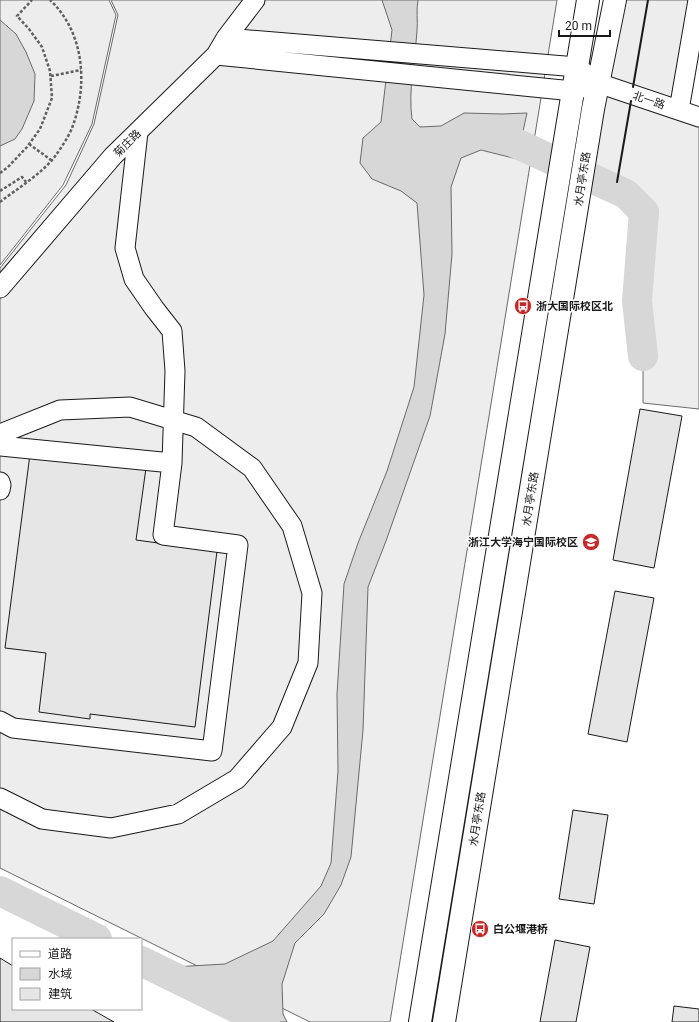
<svg xmlns="http://www.w3.org/2000/svg" width="699" height="1022" viewBox="0 0 699 1022" font-family="Roboto,'Noto Sans SC',sans-serif">
<style>
.built{fill:#ededed;stroke:#6a6a6a}
.water{fill:#d7d7d7;stroke:#6a6a6a}
.lines{fill:none;stroke-linecap:round;stroke-linejoin:round}
.river{stroke:#d7d7d7;stroke-width:30}
.building{fill:#e6e6e6;stroke:#1a1a1a}
.minor-casing{stroke:#1a1a1a;stroke-width:21}
.major-casing{stroke:#1a1a1a;stroke-width:24}
.path{stroke:#5f5f5f;stroke-width:2.5;stroke-dasharray:3 2;stroke-linecap:butt}
.minor{stroke:#fff;stroke-width:19}
.major{stroke:#fff;stroke-width:22}
.wall{stroke:#1a1a1a;stroke-width:2}
.labels{text-anchor:middle;stroke-width:3;stroke-linejoin:round;paint-order:stroke}
.street-label{font-size:11px;fill:#1a1a1a;stroke:#fff}
.poi-label{font-size:11px;font-weight:bold;fill:#1a1a1a;stroke:#fff;text-anchor:start}
</style>
<rect width="100%" height="100%" fill="#fff"/>
<!-- built -->
<path class="built" d="M0,0H109L116,15L92,124L63,185L0,265Z
M111,0H557L390,1022H310L0,868V268L66,185L94,124L118,15Z
M611,0H698L679,110L699,117V409L643,403V356L656,220L641,192L584,168Z"/>
<!-- water -->
<path class="water" d="M382,0H418C416,10 418,21 417,31C415,60 408,91 412,119L420,127L441,126L464,113L502,114L527,113L517,159L481,150L461,158L451,187L452,254L445,334L430,416L386,541L368,587L363,730L351,857L341,885L324,914L295,943L282,984L283,1014L287,1022H265L156,968L225,964L273,941L321,886L331,863L338,771L337,694L344,584L358,543L387,471L414,387L424,295L417,203L401,191L372,179L360,163L363,138L381,122L383,105L392,30Z
M0,20L16,34L26,52L35,74L34,101L22,129L15,139L0,146Z"/>
<g class="lines">
<!-- river -->
<path class="river" d="M481,134L498,135L626,194L644,212L637,301L643,356
M0,891L97,939
M141,961L265,1022"/>
</g>
<!-- building -->
<path class="building" d="M640,409L682,416L654,568L613,560Z
M30,454L146,468L136,540L217,551L195,727L90,714V719L39,712L46,653L5,648Z
M615,591L654,598L627,742L588,734Z
M573,810L608,815L594,904L559,899Z
M555,940L590,947L576,1022H540Z
M0,958L13,966V1009H91L114,1022H0Z
M674,1006L699,1009V1022H672Z"/>
<g class="lines">
<defs>
<path id="minor" d="M226,38L577,67L598,83L699,117
M216,55L573,91L587,86
M679,110L698,0
M138,132L125,248L134,279L154,308L172,331L175,371L172,463
M0,288L113,156L216,55L226,38L255,0
M0,434L60,410L130,407L196,427L252,468L292,526L312,593L308,663L282,727L237,779L178,814L111,828L42,819L0,798
M0,446L172,463L163,535L238,545L212,751L13,728L0,721
M0,482L1,485L0,490"/>
<path id="major" d="M420,1022L588,0
M444,1022L593,109L615,0"/>
</defs>
<!-- minor casing -->
<use href="#minor" class="minor-casing"/>
<!-- major casing -->
<use href="#major" class="major-casing"/>
<!-- path -->
<path class="path" d="M51,76L81,70
M29,144L51,160
M0,173L8,167L27,147L40,129L52,98L50,71L42,47L29,29L17,16L32,0
M0,191L22,177L26,182
M0,202C18,188 43,173 56,155C61,148 69,136 72,128C88,86 85,33 50,0"/>
<!-- minor -->
<use href="#minor" class="minor"/>
<!-- major -->
<use href="#major" class="major"/>
<!-- wall -->
<path class="wall" d="M633,87L648,0
M617,182L631,101"/>
</g>
<!-- icons -->
<defs>
<symbol id="bus-disc" viewBox="-11 -11 22 22"><circle r="9.5" fill="#c62828" stroke="#fff"/><path d="M-5-6H5V4H4V6H2V4H-2V6H-4V4H-5ZM-3.5-4V0h7V-4ZM-3.5 1.2v1.5H-2V1.2ZM2 1.2v1.5H3.5V1.2Z" fill="#fff"/></symbol>
<symbol id="university-disc" viewBox="-11 -11 22 22"><circle r="9.5" fill="#c62828" stroke="#fff"/><path d="M0-5L7-2L0 1L-7-2ZM-4 1L0 2.5L4 1V4Q0 6-4 4Z" fill="#fff"/></symbol>
</defs>
<g fill-rule="evenodd">
<use href="#bus-disc" x="513" y="296" width="20" height="20"/>
<use href="#university-disc" x="581" y="532" width="20" height="20"/>
<use href="#bus-disc" x="470" y="919" width="20" height="20"/>
</g>
<g class="labels">
<!-- street labels -->
<g class="street-label">
<text transform="translate(649 100) rotate(19)" y="4">北一路</text>
<text transform="translate(127 143) rotate(-45)" y="4">菊庄路</text>
<text transform="translate(582 179) rotate(-81)" y="4">水月亭东路</text>
<text transform="translate(530 499) rotate(-81)" y="4">水月亭东路</text>
<text transform="translate(477 819) rotate(-81)" y="4">水月亭东路</text>
</g>
<!-- poi labels -->
<g class="poi-label">
<text x="536" y="310">浙大国际校区北</text>
<text x="578" y="546" text-anchor="end">浙江大学海宁国际校区</text>
<text x="493" y="933">白公堰港桥</text>
</g>
</g>
<!-- legend -->
<rect x="12" y="938" width="130" height="72" fill="#ffffff" stroke="#a3a3a3"/>
<rect x="20" y="951" width="20" height="6" fill="#ffffff" stroke="#a3a3a3"/>
<text x="48" y="958" font-size="12" fill="#1a1a1a">道路</text>
<rect x="20" y="968" width="20" height="12" fill="#d7d7d7" stroke="#a3a3a3"/>
<text x="48" y="978" font-size="12" fill="#1a1a1a">水域</text>
<rect x="20" y="988" width="20" height="12" fill="#e6e6e6" stroke="#a3a3a3"/>
<text x="48" y="998" font-size="12" fill="#1a1a1a">建筑</text>
<!-- scale -->
<path d="M559 30v6h51v-6" fill="none" stroke="#1a1a1a" stroke-width="2"/>
<text x="565" y="30" font-size="12" fill="#1a1a1a" stroke="#ffffff" stroke-width="3" paint-order="stroke">20 m</text>
</svg>
